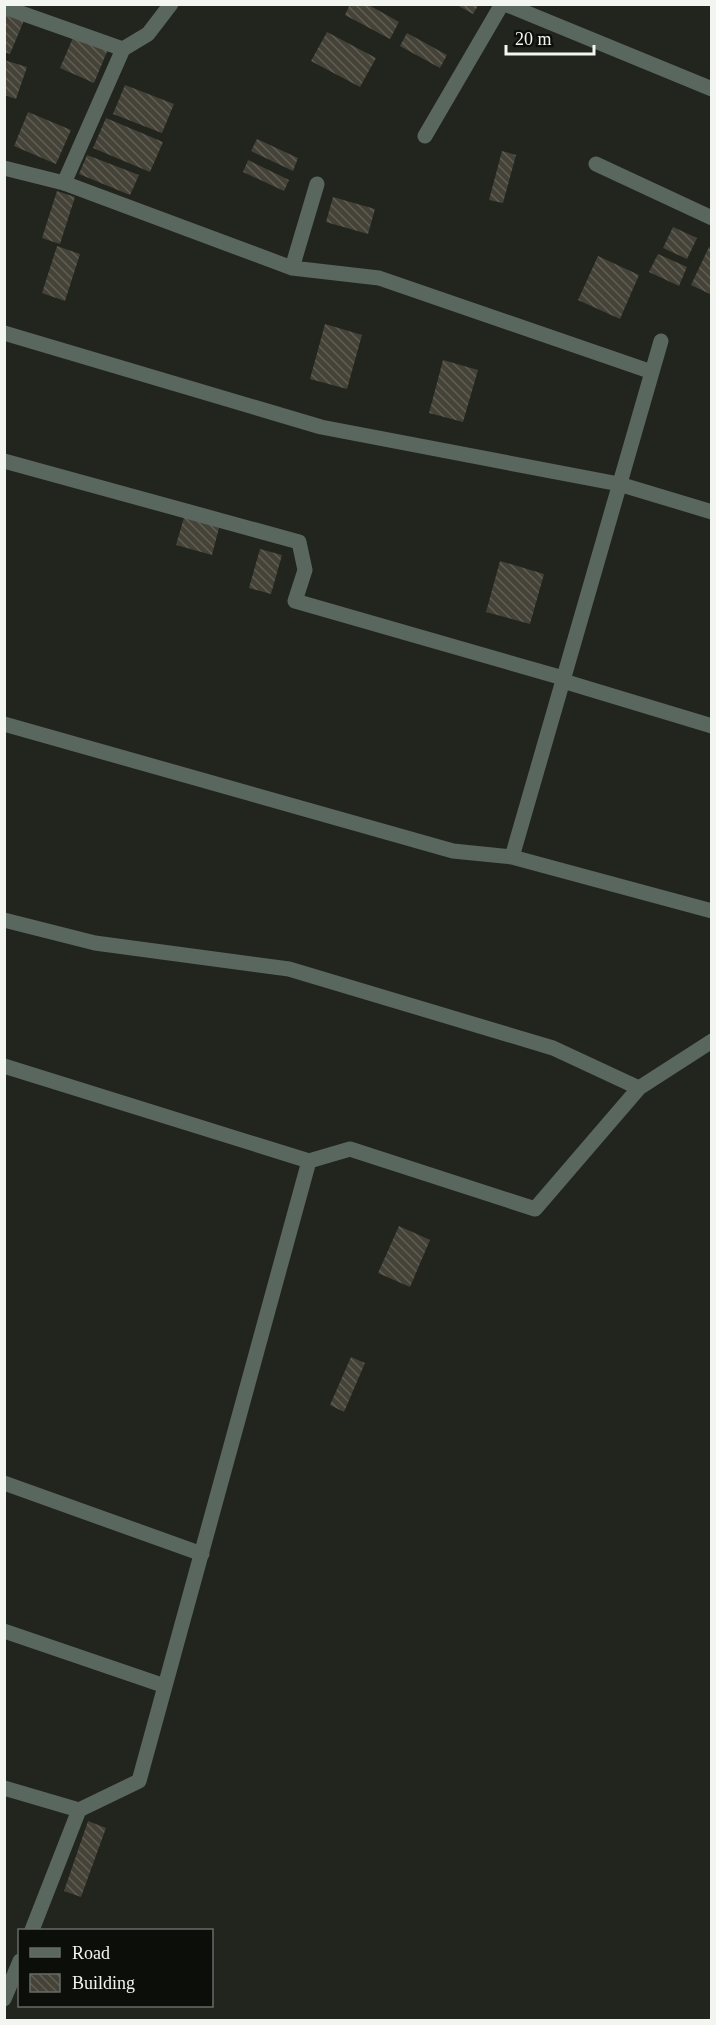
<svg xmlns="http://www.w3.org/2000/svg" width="716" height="2025" viewBox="0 0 716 2025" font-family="Georgia,serif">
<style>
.building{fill:url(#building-back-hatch)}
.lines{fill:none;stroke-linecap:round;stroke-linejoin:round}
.service{stroke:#59675f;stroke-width:15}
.minor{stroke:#59675f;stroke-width:15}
</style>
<defs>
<pattern id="building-back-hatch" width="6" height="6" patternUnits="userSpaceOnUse" patternTransform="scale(1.5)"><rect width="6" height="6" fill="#454238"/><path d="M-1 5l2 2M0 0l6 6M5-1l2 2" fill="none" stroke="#605e55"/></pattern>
</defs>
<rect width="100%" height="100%" fill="#22251d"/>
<!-- building -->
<path class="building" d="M350,4H367L399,22L390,39L345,15Z
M455,4H479L473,14Z
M4,9L25,18L10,54L4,52Z
M327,32L376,58L360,87L311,61Z
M75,33L109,47L94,83L60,68Z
M407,33L447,55L440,68L400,46Z
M4,60L27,67L16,99L4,95Z
M125,85L174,104L162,133L113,114Z
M28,112L71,130L56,164L14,146Z
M106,118L163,142L150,172L93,148Z
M257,139L298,158L293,171L251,151Z
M502,151L516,155L503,203L489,200Z
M87,155L139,175L130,195L79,174Z
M248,160L289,180L284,191L243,172Z
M57,191L75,197L60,244L42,238Z
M333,197L375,209L368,234L326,222Z
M673,227L697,238L687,259L663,248Z
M57,246L80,254L65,301L42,293Z
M709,247L712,248V295L691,285Z
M658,254L687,267L679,286L649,272Z
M598,256L639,275L620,319L578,300Z
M325,324L362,335L347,389L310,379Z
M443,360L478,370L463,422L429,413Z
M185,514L220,524L212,555L176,545Z
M260,549L282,555L271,594L249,588Z
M500,561L544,574L530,624L486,612Z
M399,1226L430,1240L410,1287L378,1273Z
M351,1357L365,1363L344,1412L330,1405Z
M88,1821L106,1828L81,1897L64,1891Z"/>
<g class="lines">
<!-- service -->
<path class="service" d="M4,168L64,183"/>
<!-- minor -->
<path class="minor" d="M171,4L148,34L123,49L64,183L292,268L379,278L652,372
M505,4L712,89
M4,7L123,49
M425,136L502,4
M596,164L712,218
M292,268L317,184
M4,333L321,427L619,484L712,512
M661,341L512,857L712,911
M4,461L299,542L305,570L295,601L563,678V681L712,726
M4,724L453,851L512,857
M4,920L95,943L289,969L553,1048L639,1088
M4,1066L309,1161L139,1781L79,1810L32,1930
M309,1161L350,1149L535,1209L639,1088L712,1041
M4,1483L202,1554
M4,1631L165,1686
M4,1788L79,1810
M4,1999L20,1961"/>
</g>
<!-- border -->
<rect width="716" height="2025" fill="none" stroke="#f3f6f0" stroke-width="12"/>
<!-- legend -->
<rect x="18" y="1929" width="195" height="78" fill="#0c0e0a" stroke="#686b66" stroke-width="1.5"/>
<rect x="30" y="1948" width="30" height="9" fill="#59675f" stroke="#686b66" stroke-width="1.5"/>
<text x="72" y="1959" font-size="18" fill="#f3f6f0">Road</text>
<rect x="30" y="1974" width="30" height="18" fill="url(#building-back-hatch)" stroke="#686b66" stroke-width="1.5"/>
<text x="72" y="1989" font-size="18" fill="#f3f6f0">Building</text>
<!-- scale -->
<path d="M506 45v9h88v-9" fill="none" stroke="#f3f6f0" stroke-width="3"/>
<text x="515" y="45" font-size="18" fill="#f3f6f0" stroke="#0c0e0a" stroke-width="4.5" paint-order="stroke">20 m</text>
</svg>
